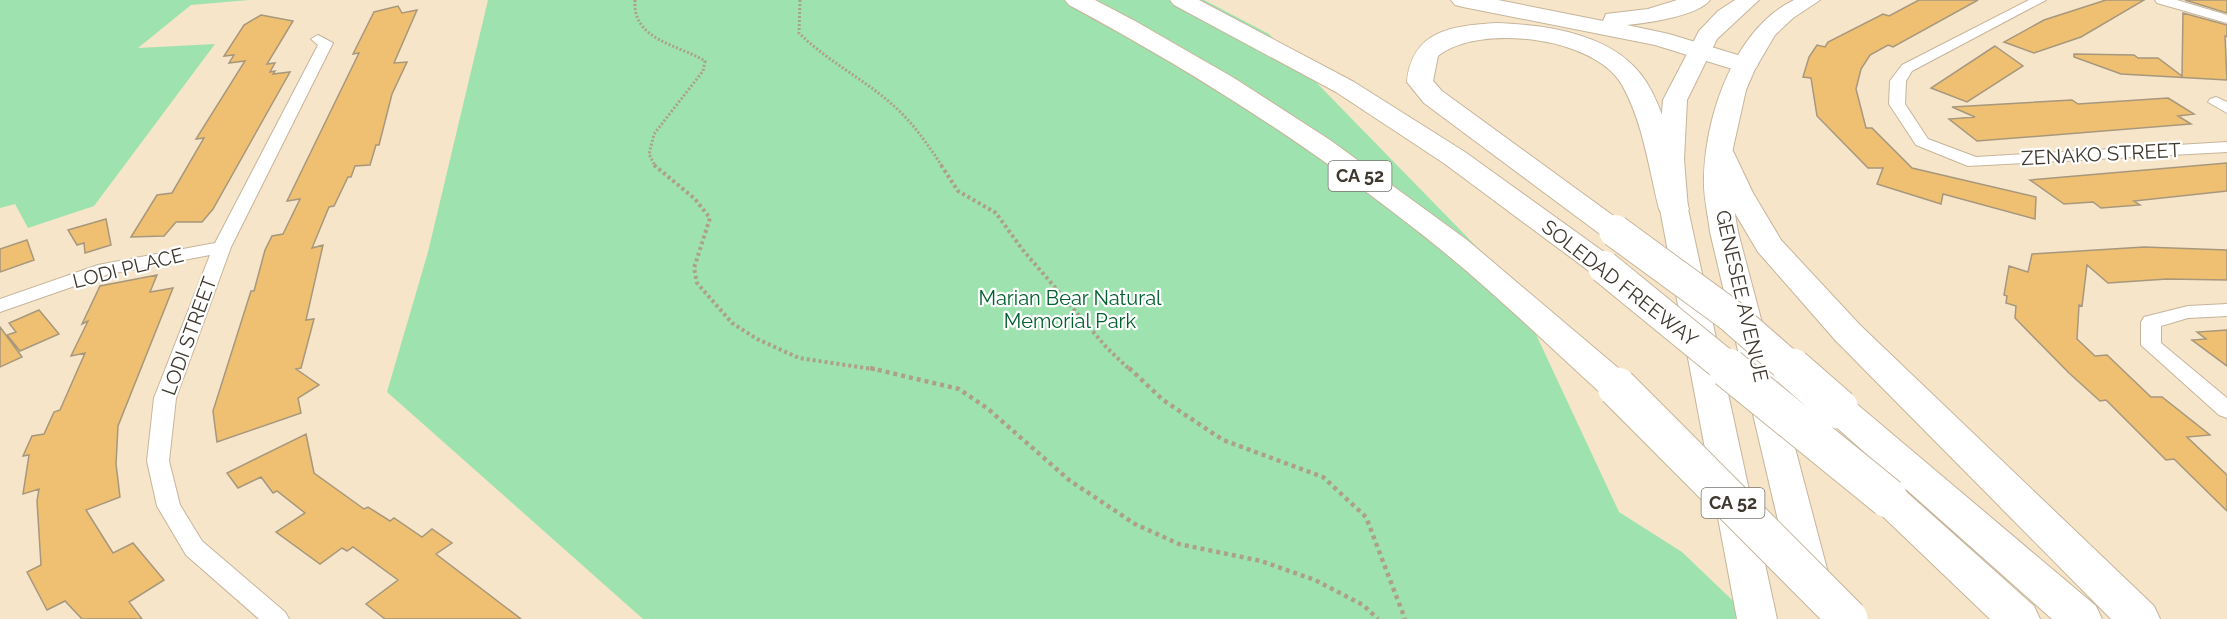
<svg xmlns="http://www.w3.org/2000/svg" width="2227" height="619" viewBox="0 0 2227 619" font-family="Raleway,sans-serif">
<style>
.green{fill:#9ee3af}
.building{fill:#efc071;stroke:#a7977d;stroke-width:1.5}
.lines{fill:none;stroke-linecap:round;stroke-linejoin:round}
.street-casing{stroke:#c6b59b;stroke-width:2}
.primary-casing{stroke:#c6b59b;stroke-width:2}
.highway-casing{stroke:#c6b59b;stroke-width:2}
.path-far2{stroke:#ada08b;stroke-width:3;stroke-dasharray:2 2;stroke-linecap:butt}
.path-far1{stroke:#ada08b;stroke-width:4;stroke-dasharray:3 3;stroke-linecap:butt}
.path{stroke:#ada08b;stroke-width:4.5;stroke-dasharray:4 4;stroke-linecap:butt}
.street{fill:#fff;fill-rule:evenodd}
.primary{fill:#fff;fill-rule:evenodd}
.highway{fill:#fff;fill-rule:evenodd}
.highway-bridge-far1-casing{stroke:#c6b59b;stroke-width:34;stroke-linecap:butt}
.highway-bridge-casing{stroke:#c6b59b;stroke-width:41;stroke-linecap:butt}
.highway-bridge-far1{stroke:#fff;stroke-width:32}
.highway-bridge{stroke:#fff;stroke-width:39}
.labels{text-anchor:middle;stroke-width:4.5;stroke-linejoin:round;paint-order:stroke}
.shield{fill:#fff;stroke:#79746d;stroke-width:1.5}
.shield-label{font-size:18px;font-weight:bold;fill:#3f382e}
.street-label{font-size:20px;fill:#3f382e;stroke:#fff}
.park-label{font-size:20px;fill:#01602d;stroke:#fff}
</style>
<rect width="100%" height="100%" fill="#f6e5c9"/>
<!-- green -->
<path class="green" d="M0,0H249L191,5L138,48L215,44L94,206L28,228L15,204L0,208Z
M488,0H1204L1269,34L1512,283L1619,512L1682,552L1752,619H643L387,392L428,252Z"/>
<!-- building -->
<path class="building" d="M1919,0H1978L1893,47L1888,45L1870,55L1861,69L1856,89L1866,128H1872L1912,168L2036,197L2035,219L1943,194L1941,204L1877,184L1883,168H1868L1817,116L1811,78L1803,77L1809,57L1817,45L1825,47L1828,42L1883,14L1889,16Z
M2106,0H2144L2081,37L2034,53L2004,42L2044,20Z
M2185,0H2227V13Z
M398,6L402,13L417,10L394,63L407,62L392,94L379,145H376L370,165L355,166L351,177H348L334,206L329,207L312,248L323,245L306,320L314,319L301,368L296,369L319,385L298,398L301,413L217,442L213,411L251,291H254L265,250L272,236L283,234L300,199L287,201L359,53L353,54L374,12Z
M2183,13L2227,25V37L2225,36L2227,80L2121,74L2074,57V54L2134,55L2138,58H2158L2182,76Z
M261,15L293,21L267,64L275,63L270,72L275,71L273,74L290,72L213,209L202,222H176L164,236L131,237L157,195L172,193L204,138L196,139L245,61L229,63L234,55L224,56L244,25Z
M1995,46L2023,66L1967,102L1931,88Z
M2168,98L2194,114L2178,116L2191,124L1977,141L1949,119L1975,117L1952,107L2072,100L2078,104Z
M2227,163V191L2134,201L2140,205L2101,208L2093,202L2064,204L2030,180Z
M106,219L111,245L85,253L84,243L77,245L68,230Z
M27,240L34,260L0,272V249Z
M2144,247L2227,250V280L2167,279L2108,283L2087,265L2082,306L2079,305L2077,339L2095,356L2107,355L2151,397H2162L2210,435L2187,437L2227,475V511L2174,459L2166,460L2106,400L2100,401L2069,373L2015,318L2016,306L2006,303L2007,296L2004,295L2009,266L2028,272L2032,254Z
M157,275L150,292L173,288L118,426L116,464L120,497L86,510L113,553L133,543L164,580L129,602L142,619H82L65,601L47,610L27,572L41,565L37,501L39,489L23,494L29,455L23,456L32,436L44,434L54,412L60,410L85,353L71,356L88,321L82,324L100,286Z
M39,310L59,334L20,351L7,335L16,332L9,323Z
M0,327L22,357L0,367Z
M2227,330V366L2192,340L2206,339L2197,332Z
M306,434L314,473L364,509L368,507L390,521L394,518L422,537L432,529L452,543L436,554L521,619H385L366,604L398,580L353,547L347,551L342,548L320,564L276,532L305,513L277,491L273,493L261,477L238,488L227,473Z"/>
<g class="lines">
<defs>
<path id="street" d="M2029,0H2046L1912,71L1906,81L1905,104L1928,139L1976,157L2227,142V152L1968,166L1916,145L1914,142L1889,104L1890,81L1902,65Z
M2155,0H2177L2227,15V23L2157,3Z
M318,35L333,43L231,247L176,398L169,461L180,505L202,541L285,612L289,619H259L186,555L157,506L147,461L154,398L210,255L109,274L0,312V299L98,265L215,243L318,45L311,39Z
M2216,97L2227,102V113L2208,102L2210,99Z
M2227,304V316L2188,318L2161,326V343L2227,398V418L2219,415L2141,345V322L2144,317L2188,306Z"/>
<path id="primary" d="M1735,0H1759L1717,39L1687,100L1684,159L1688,209L1777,619H1737L1660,209L1658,159L1663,100L1699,31L1718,11Z
M1794,0H1820L1793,18L1775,35L1755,69L1746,90L1731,157L1730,185L1738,232L1831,584L1825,595L1812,599L1799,595L1793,584L1710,232C1708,214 1703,196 1704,177C1706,115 1734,29 1794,0Z"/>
<path id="highway" d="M1065,0H1095L1135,21L1234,78L1330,140L1467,240L1630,378L1635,387L1630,396L1617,399L1604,396C1551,348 1500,298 1445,253C1328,158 1202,76 1069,5Z
M1170,0H1199L1354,82L1465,152L1615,260L1620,267L1615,274L1604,277L1593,274L1445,164L1336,92L1174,5Z
M1451,0H1498L1603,21L1606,14L1648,9L1677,0H1710C1698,16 1647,23 1627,25L1669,34L1754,60L1758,65L1754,70L1745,73L1655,45L1463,7L1455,5Z
M1496,23C1548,25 1617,34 1647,83C1669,120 1677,168 1689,209L1685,215L1674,218L1663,215L1659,209C1649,169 1643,122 1622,85C1595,37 1479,23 1438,56L1433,81L1442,91L1626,225L1630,231L1626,237L1615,240L1604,237L1424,103L1407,82C1412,30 1452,26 1496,23Z
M1720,145L1730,147L1734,153L1753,193L1781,240L1860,325L2154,606L2160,619H2111L1836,341L1758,252L1723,193L1706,153L1710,147Z
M1839,396L1852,400L2096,606L2102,619H2052L1826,418L1821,409L1826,400Z
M1888,483L1902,488L2034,606L2040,619H1990L1874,508L1868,498L1874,488Z"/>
</defs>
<!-- street casing -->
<use href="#street" class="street-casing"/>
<!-- primary casing -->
<use href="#primary" class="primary-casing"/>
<!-- highway casing -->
<use href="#highway" class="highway-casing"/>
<!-- path-far2 -->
<path class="path-far2" d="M635,0C632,40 677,44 705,61L703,71L654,134L649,154L655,166
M800,0L799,33C828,62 866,80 895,107C914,124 928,145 942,166"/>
<!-- path-far1 -->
<path class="path-far1" d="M654,165L695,199L710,218L694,268L697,283L732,323L757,339L799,358L879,370
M941,165L958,191L996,213L1022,249L1107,348L1130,370"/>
<!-- path -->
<path class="path" d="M870,368L959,389L987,408L1069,480L1135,524L1179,544L1261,561L1315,580L1363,605L1378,619
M1129,368L1163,400L1223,440L1323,477L1366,517L1405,619"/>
<!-- street -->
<use href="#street" class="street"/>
<!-- primary -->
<use href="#primary" class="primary"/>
<!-- highway -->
<use href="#highway" class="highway"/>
<defs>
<path id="highway-bridge-far1" d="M1615,231L1730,315L1793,370
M1604,267L1730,370"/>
<path id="highway-bridge" d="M1728,368L1888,498
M1792,368L1839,409
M1617,387L1848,619"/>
</defs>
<!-- highway-bridge-far1 casing -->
<use href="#highway-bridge-far1" class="highway-bridge-far1-casing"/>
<!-- highway-bridge casing -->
<use href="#highway-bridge" class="highway-bridge-casing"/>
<!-- highway-bridge-far1 -->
<use href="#highway-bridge-far1" class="highway-bridge-far1"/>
<!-- highway-bridge -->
<use href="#highway-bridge" class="highway-bridge"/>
</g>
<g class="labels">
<!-- shield labels -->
<g class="shield">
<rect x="1328.5" y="161" width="63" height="30" rx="4.5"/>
<rect x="1701.5" y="488" width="63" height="30" rx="4.5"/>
</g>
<g class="shield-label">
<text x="1360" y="182">CA 52</text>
<text x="1733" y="509">CA 52</text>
</g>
<!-- street labels -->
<g class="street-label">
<text transform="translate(2101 154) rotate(-3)" y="7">ZENAKO STREET</text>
<text transform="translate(128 268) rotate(-14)" y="7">LODI PLACE</text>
<text transform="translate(1620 283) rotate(38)" y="7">SOLEDAD FREEWAY</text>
<text transform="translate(1742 296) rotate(77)" y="7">GENESEE AVENUE</text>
<text transform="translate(189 336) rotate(-70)" y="7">LODI STREET</text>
</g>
<!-- park labels -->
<g class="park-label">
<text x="1070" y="305">Marian Bear Natural<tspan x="1070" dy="23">Memorial Park</tspan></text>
</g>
</g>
</svg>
